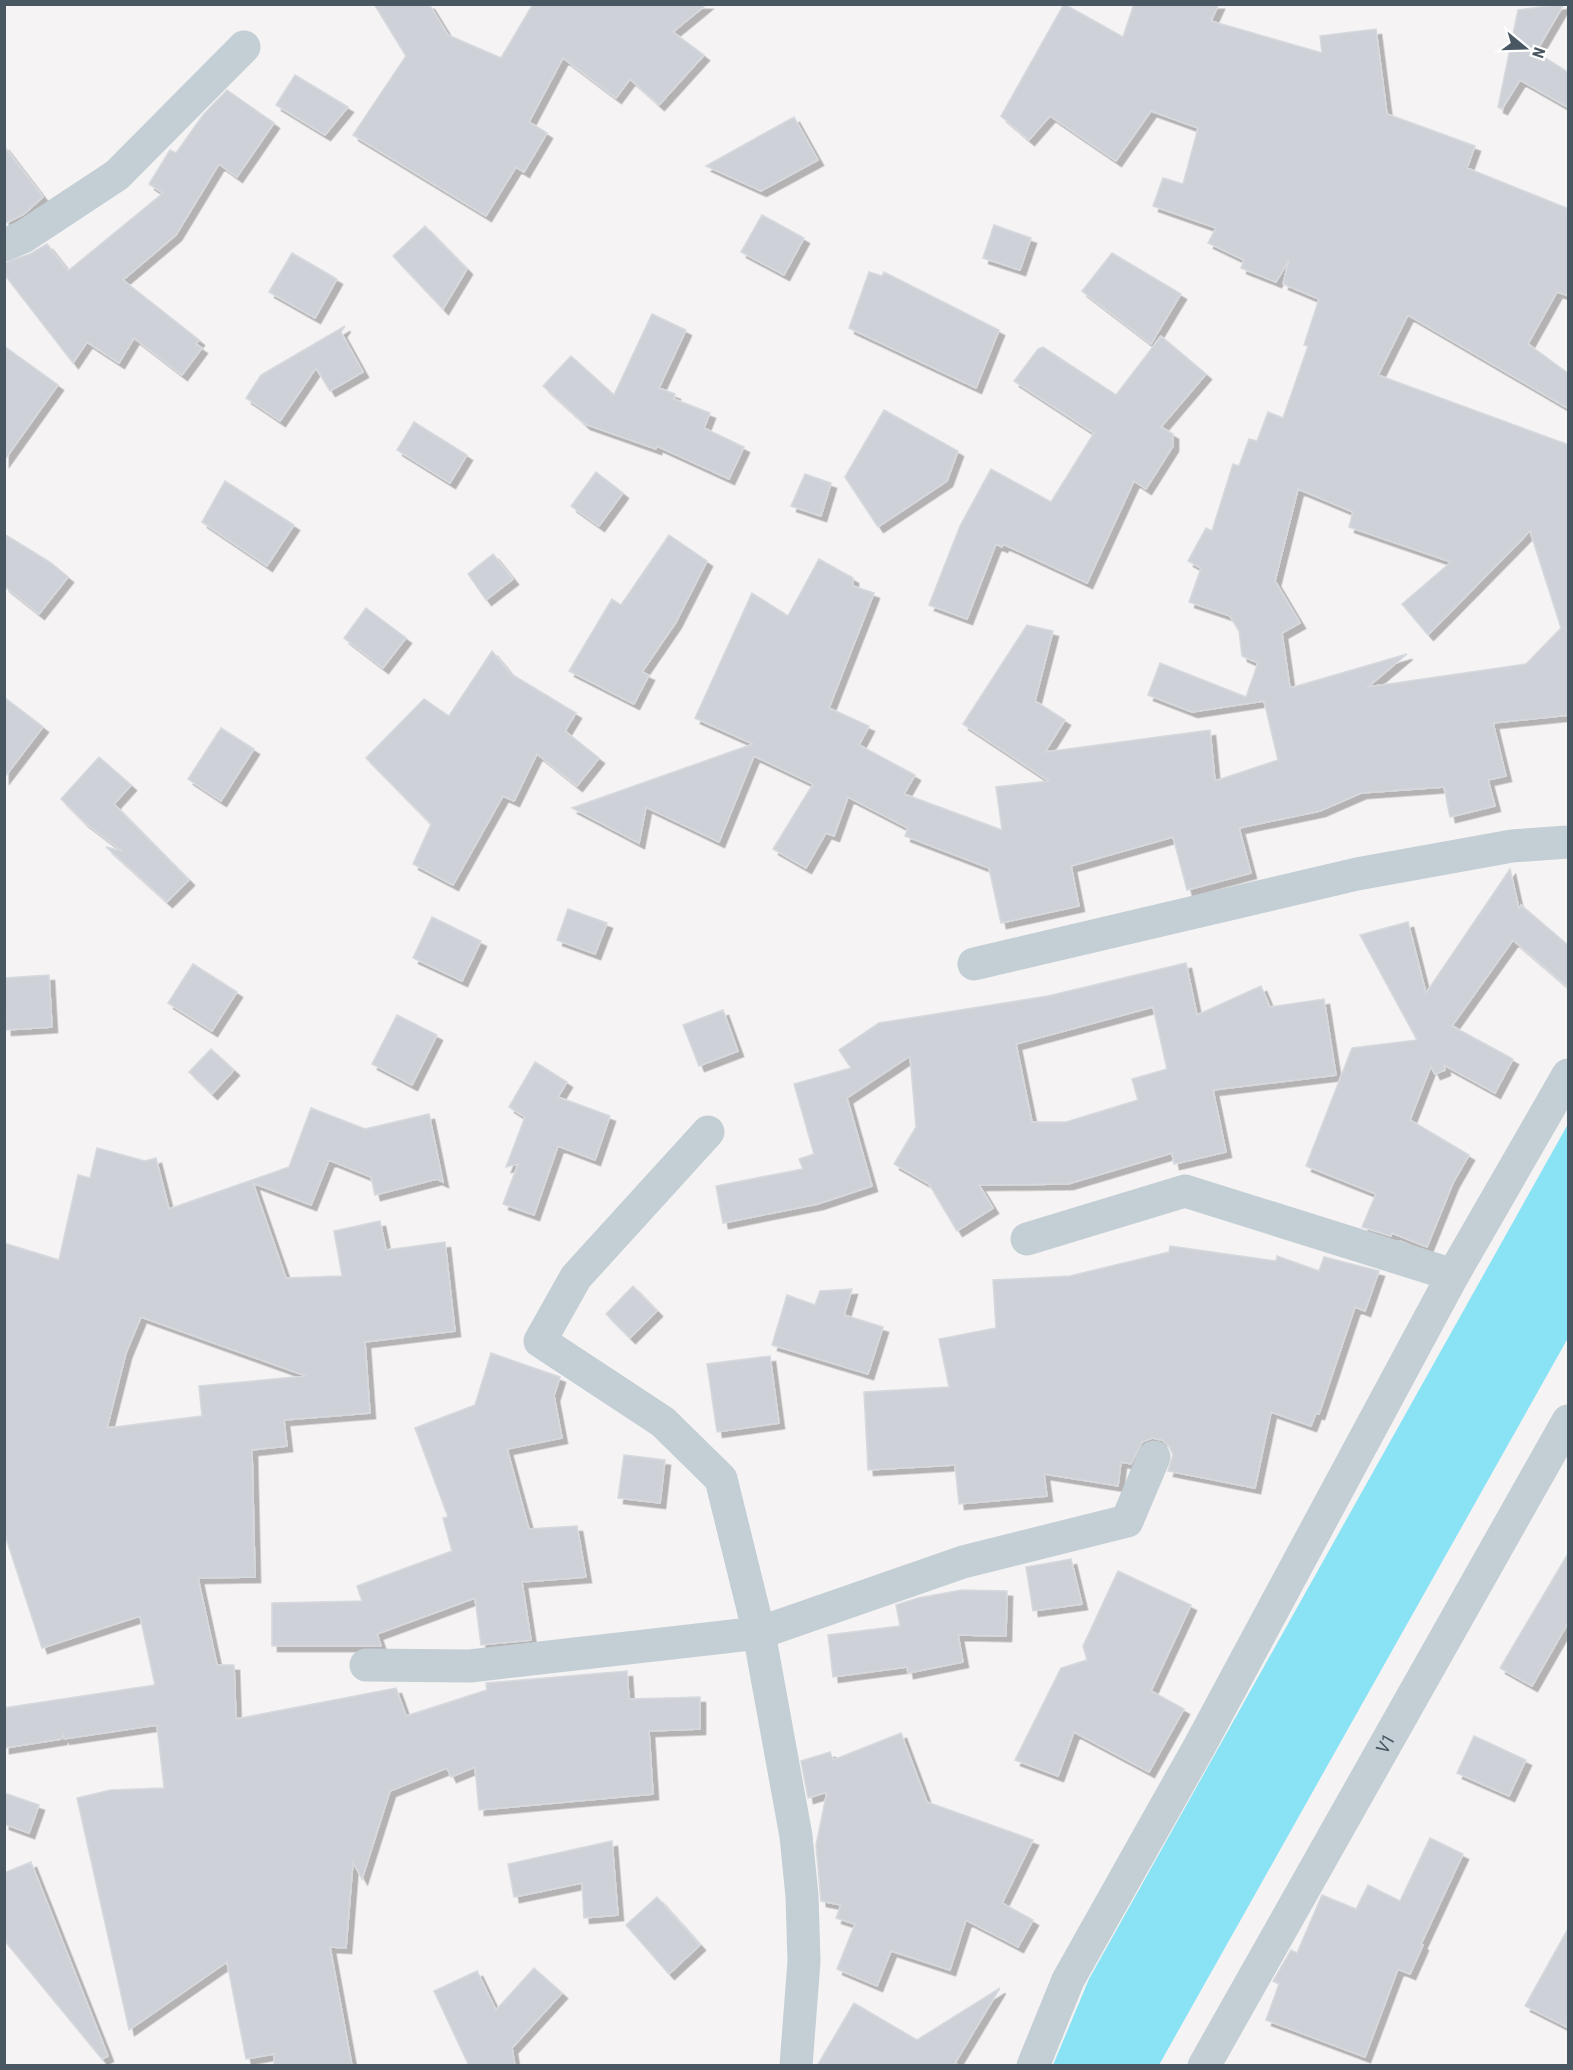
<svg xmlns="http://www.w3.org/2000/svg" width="1573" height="2070" viewBox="0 0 1573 2070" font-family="'Roboto Condensed',sans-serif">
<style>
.water{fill:#89e3f5}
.building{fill:#ced2d8;stroke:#d6d9de;stroke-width:1.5;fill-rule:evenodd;filter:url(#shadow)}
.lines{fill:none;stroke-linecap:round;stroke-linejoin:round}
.street{stroke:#c3ced5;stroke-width:33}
.labels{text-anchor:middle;stroke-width:4.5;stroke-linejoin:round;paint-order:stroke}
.street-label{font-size:18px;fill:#485762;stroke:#fff}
</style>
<defs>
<filter id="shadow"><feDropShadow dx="5.5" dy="5.5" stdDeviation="0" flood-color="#0004"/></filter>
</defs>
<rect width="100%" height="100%" fill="#f5f3f3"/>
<!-- water -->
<path class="water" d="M1568,1124V1338L1159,2065H1053L1089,1979Z"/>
<!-- building -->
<path class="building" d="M374,4H429L448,35L501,58L533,4H707L673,32L704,55L659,105L630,79L616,98L563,58L529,122L547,133L524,172L516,167L486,216L353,135L406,56Z
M1064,4L1123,37L1134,4H1219L1211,21L1322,53L1320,36L1376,29L1387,114L1475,146L1467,168L1569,209V296L1557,292L1528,344L1569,374V409L1408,315L1378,375L1569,445V715L1493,723L1506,776L1488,780L1495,806L1450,817L1444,787L1361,793L1320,811L1239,828L1251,873L1187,890L1173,837L1071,866L1079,906L1001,923L989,868L905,836L908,828L848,797L834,836L826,833L806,868L773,849L813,784L754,756L719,842L646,807L639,843L572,808L753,744L695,718L752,593L788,616L819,559L853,578V586L874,593L829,708L869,726L859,745L915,775L904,794L1002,830L996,787L1049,781L963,724L1027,625L1053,631L1035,701L1065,720L1045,752L1210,730L1215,781L1278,760L1264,701L1192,712L1148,695L1160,663L1246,697L1258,663L1242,656L1239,631L1230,616L1189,602L1201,568L1188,561L1206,528L1212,531L1233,464L1239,466L1249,439L1257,441L1268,412L1283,418L1308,346L1304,345L1319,299L1283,284L1289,260L1276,282L1241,268L1244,260L1208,243L1216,228L1153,206L1163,178L1183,184L1198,128L1151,111L1116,161L1050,116L1029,140L1001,116ZM1298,489L1353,512L1349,527L1451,562L1402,604L1428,635L1530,531L1561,628L1526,664L1368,687L1407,654L1290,688L1282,633L1300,623L1275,581Z
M1564,4L1536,52L1569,73V108L1520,80L1502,109L1498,107L1518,10Z
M295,75L348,107L325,135L276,105Z
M227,90L274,123L237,177L219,164L176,235L123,280L199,340L196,344L202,348L182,375L134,338L119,363L87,342L73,363L4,274V263L30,254L47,244L68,271L163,193L149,184L170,150L176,153L203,115Z
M794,117L818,160L761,191L706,166Z
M4,146L43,197L24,214L4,224Z
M762,215L804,238L784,275L741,252Z
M994,225L1031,238L1020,270L983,258Z
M425,226L467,269L443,309L393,256Z
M292,253L337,279L315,318L269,292Z
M1112,253L1181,294L1151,344L1082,291Z
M869,272L882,276L884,272L999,330L976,388L849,328Z
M652,314L686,330L659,388L675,394L674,399L710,413L704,428L744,447L729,479L657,446L656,449L585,424L543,386L571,356L614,395Z
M345,326L341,332L363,372L330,391L316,368L280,421L246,398L261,375Z
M1161,336L1206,374L1161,427L1173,434V446L1146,489L1134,481L1087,583L1003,544L1002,547L996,544L967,619L929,605L960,526L991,469L1051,502L1094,433L1014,381L1038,349L1043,347L1116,395Z
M4,346L58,385L4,461Z
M884,410L958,451L947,481L878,527L845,477Z
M414,422L467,455L450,483L397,450Z
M596,472L623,493L599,526L571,506Z
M805,474L831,483L821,516L791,506Z
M225,481L294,525L267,566L202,522Z
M4,534L50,562L68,577L39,614L4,586Z
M669,535L707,561L676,622L642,672L649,675L634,704L569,671L612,599L621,605Z
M493,554L513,579L486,600L468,574Z
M366,608L406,638L383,668L344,638Z
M492,651L511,674L576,713L565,731L599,758L577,786L537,754L514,801L503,796L453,885L413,864L431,824L366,758L424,699L449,716Z
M4,697L43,727L4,778Z
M221,728L254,749L221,801L188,779Z
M99,757L131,785L114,804L189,880L167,902L106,847L122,851L83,821L61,799Z
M1510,869L1519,909L1521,905L1569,946V988L1513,940L1452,1026L1513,1059L1495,1093L1444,1065L1445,1070L1435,1074L1431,1066L1410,1120L1469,1155L1453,1183L1427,1247L1392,1233L1391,1236L1362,1227L1376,1194L1306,1166L1352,1048L1417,1040L1360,935L1408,922L1426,993Z
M568,909L607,923L595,954L557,940Z
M432,917L481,941L462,981L413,958Z
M1186,963L1197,1015L1261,986L1270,1007L1324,999L1336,1075L1213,1090L1226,1152L1174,1164L1172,1153L1068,1184L979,1185L993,1208L957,1231L929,1184L894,1164L916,1127L910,1056L847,1098L872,1186L818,1204L723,1223L716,1186L803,1169L799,1159L814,1154L794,1084L851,1068L839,1050L879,1023L1048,996ZM1153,1007L1167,1069L1132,1079L1138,1100L1066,1122H1032L1016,1044Z
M193,964L237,992L212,1031L168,1003Z
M49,975L52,1027L6,1030L4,978Z
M723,1010L738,1051L699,1066L683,1025Z
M397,1015L437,1035L412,1085L372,1064Z
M211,1049L234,1070L212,1094L189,1072Z
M535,1062L567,1082L558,1097L610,1116L595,1160L558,1146L534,1215L503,1204L518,1164L506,1167L525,1117L509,1107Z
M311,1108L365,1129L429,1114L443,1182L437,1179L375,1195L371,1177L329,1160L311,1205L253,1183L286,1278L342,1276L334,1231L380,1221L386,1250L445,1242L455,1331L365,1342L370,1413L284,1420L287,1446L252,1450L255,1577L198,1578L217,1665H234L236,1719L396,1688L406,1716L487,1690L486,1683L627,1671L629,1699L700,1697V1729L649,1731L653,1794L479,1810L475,1767L451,1777L447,1768L390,1791L362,1879L353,1862L346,1948L330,1947L352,2066H274V2054L246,2059L227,1962L129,2030L77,1798L111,1790L164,1788L157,1725L64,1739L63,1734L61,1739L4,1748V1708L155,1685L140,1616L42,1648L4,1532V1243L59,1260L78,1175L90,1178L97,1148L145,1161L156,1158L169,1209L289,1167ZM141,1317L306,1376L199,1386L202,1416L107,1428L126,1353Z
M1170,1246L1276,1261L1277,1256L1319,1271L1324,1257L1379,1271L1365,1311L1355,1307L1319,1414L1316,1413L1311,1426L1271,1412L1255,1488L1168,1471L1173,1455L1169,1446L1162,1440L1152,1438L1142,1442L1131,1464L1121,1462L1118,1486L1044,1474L1047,1496L959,1504L955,1465L868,1470L864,1392L949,1387L939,1339L996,1328L993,1280L1070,1276L1169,1252Z
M633,1286L657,1311L630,1338L606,1314Z
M852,1289L844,1315L883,1327L868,1374L772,1345L787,1295L815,1305L820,1291Z
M491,1353L560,1377L554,1396L562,1438L507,1449L529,1529L577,1526L586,1577L522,1582L531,1640L481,1645L475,1598L377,1634L381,1646H272V1603L362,1601L357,1586L452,1551L443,1518L448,1517L415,1428L475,1405Z
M770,1356L779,1423L717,1432L707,1364Z
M624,1455L665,1460L660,1503L618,1498Z
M1569,1552V1621L1532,1686L1500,1668Z
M1071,1559L1082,1604L1033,1611L1026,1567Z
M1118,1571L1191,1605L1151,1691L1184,1709L1149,1772L1074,1732L1058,1776L1015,1760L1061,1668L1087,1660L1083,1646Z
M962,1590L1007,1591L1006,1636L958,1635L963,1662L908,1673L907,1667L833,1677L828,1635L900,1626L896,1605L918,1598Z
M901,1733L927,1802L1033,1840L1002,1903L1033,1920L1018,1947L966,1920L950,1970L891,1951L877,1986L837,1969L855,1924L836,1918L841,1905L821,1901L816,1845L827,1792L808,1798L801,1761L830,1752L833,1760Z
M1474,1736L1526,1760L1509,1796L1457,1773Z
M4,1793L39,1805L29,1833L4,1824Z
M1430,1838L1463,1854L1421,1944L1423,1945L1410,1974L1398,1969L1365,2057L1266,2020L1279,1984L1273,1981L1291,1950L1297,1953L1322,1895L1356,1909L1368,1885L1400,1901Z
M612,1841L618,1915L584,1918L582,1883L514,1897L508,1864Z
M31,1862L108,2056L102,2059L4,1940V1873Z
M657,1897L700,1945L669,1974L626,1925Z
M1569,1927V2028L1525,2006Z
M534,1968L562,1993L512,2048L515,2066H469L434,1991L477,1971L496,2010Z
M1000,1988L955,2063L959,2066H817L854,2003L917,2040Z"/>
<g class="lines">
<!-- street -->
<g class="street">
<path d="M4,245L23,237L117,175L244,47"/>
<path d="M974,964L1357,874L1512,846L1568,842"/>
<path d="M708,1132L576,1277L540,1341L663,1422L721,1479L759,1633L796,1836L802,1896L804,1961L796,2066"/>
<path d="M1027,1239L1185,1191L1453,1275"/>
<path d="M366,1665L470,1666L759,1633L963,1562L1127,1521L1154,1457"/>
<path d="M1033,2066L1068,1980L1199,1747L1453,1275L1568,1075"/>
<path id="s1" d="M1204,2066L1568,1421"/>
</g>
</g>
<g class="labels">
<!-- street labels -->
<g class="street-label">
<text dy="6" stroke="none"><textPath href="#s1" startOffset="370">V1</textPath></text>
</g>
</g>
<!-- border -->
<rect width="1573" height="2070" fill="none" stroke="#485762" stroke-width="12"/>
<!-- north arrow -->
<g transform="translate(1525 48) rotate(109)" stroke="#ffffff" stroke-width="4.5" paint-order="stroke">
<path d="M0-4.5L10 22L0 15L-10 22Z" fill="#485762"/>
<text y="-9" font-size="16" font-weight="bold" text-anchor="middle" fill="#485762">N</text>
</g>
</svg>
